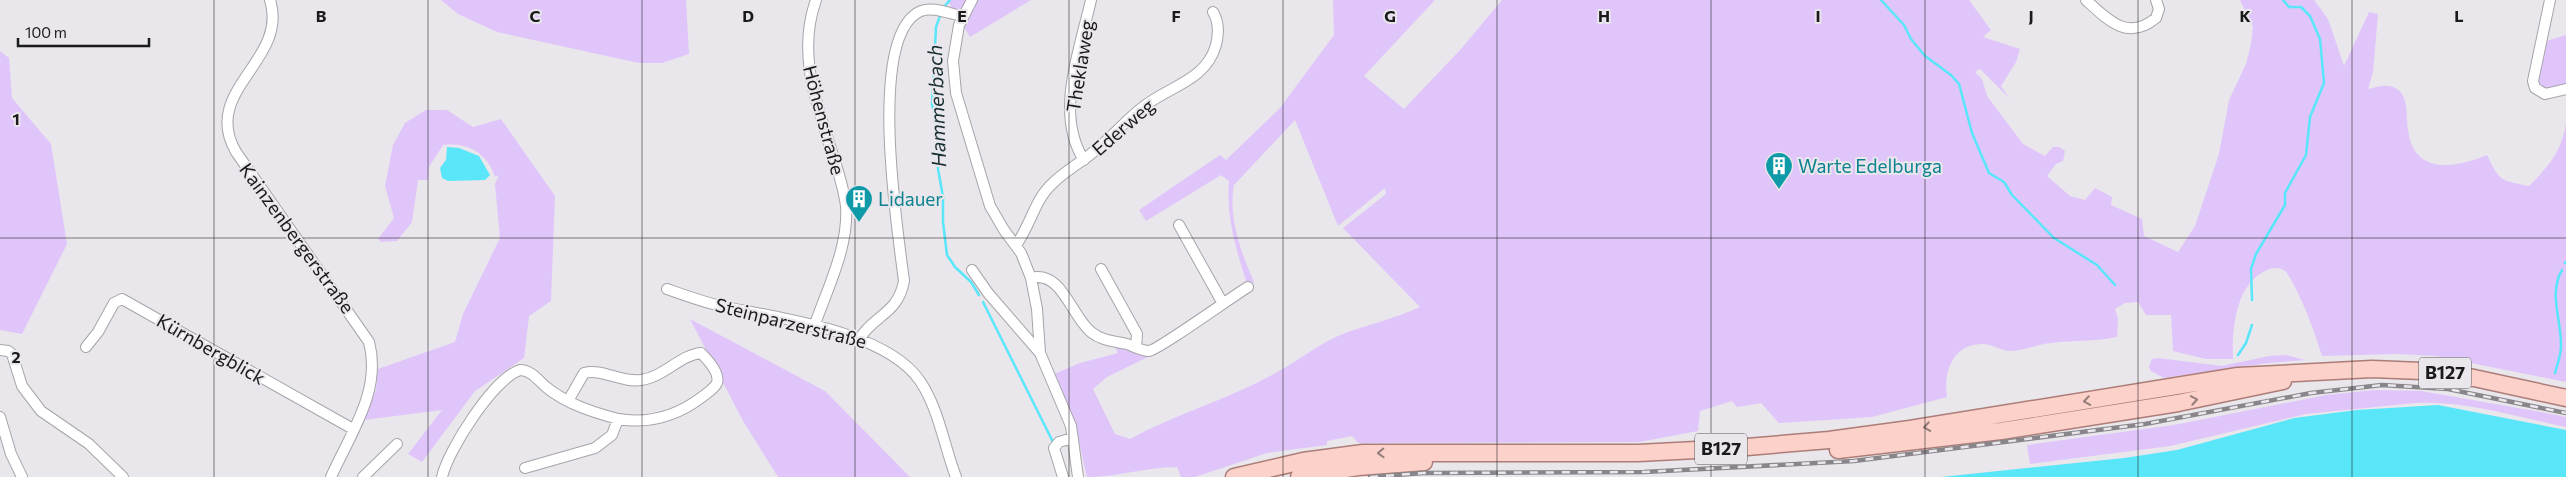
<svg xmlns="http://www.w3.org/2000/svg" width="2566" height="477" viewBox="0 0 2566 477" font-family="Commissioner,sans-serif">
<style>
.green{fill:#e0c5fb}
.water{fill:#59e6f9}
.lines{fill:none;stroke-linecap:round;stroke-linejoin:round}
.stream{stroke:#59e6f9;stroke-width:2.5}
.minor-casing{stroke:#a6a4a9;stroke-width:12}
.primary-casing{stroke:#ac7d76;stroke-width:19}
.minor{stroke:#fff;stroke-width:10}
.primary{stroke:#fcd1ca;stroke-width:16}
.rail-casing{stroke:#88868a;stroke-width:4.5}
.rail{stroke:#e9e6ec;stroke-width:2.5;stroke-dasharray:8;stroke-linecap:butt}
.oneway{stroke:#967e7b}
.grid{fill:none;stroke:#1a191b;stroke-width:1;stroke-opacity:0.55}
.labels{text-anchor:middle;stroke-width:4;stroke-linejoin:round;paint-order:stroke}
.shield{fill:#e9e6ec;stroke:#58565a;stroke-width:1}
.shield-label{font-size:18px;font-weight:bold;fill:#1a191b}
.street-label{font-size:19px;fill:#1a191b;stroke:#e9e6ec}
.culture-label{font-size:19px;fill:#0d838f;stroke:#e9e6ec;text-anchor:start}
.water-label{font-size:20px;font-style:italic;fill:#183033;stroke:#e9e6ec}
.grid-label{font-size:16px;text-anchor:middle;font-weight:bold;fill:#1a191b;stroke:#e9e6ec;stroke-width:4;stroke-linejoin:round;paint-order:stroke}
</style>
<rect width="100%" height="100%" fill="#e9e6ec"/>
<!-- green -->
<path class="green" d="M441,0H686L689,54L662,63H639L497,32L458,14Z
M947,0H1031L970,37Z
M1333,0H1435L1364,76L1404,109L1461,49L1502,0H1969L1991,30L1983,37L2020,49L2016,62L2001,86L2009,98L1980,69L1975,72L1982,79L1987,96L2023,144L2045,156L2053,147H2059L2065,151L2063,161L2056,164L2047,176L2070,196L2085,200L2095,188L2112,197L2111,205L2142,219L2144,236L2178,252L2195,226L2219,154L2229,100L2246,64L2251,44L2253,27L2240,0H2314L2328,19L2344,66L2369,12L2378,14L2373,72L2368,89C2377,87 2388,83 2397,89C2409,97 2406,118 2408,130C2414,176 2456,168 2487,155C2500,182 2500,180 2529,186C2549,166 2561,152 2566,124V382L2436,356L2397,354L2322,356C2314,331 2306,308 2294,285C2292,282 2289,275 2286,272C2281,267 2271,267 2265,271C2235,286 2232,329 2233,359H2206L2173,351L2171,315H2146L2138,302L2125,303L2115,309L2118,319L2117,337C2093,342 2075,340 2051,343C2038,344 2024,351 2010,351C2001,351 1991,343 1981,344C1952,345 1943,373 1947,397L1872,417L1779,423L1761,403L1737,407L1732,401L1700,411L1698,431L1639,442L1358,443L1352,436L1327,441V445L1267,453L1195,477H1181L1177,467C1147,467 1118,477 1087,477L1073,416L1054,374L1080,363L1118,353L1114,344L1156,353L1107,377L1093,389L1115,434L1130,439C1176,414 1226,400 1272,375C1295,363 1314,347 1338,336C1365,325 1394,319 1420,307L1343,228L1386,194L1385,188L1338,226L1295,120L1234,185C1228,218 1241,252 1254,282L1252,284H1247C1236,249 1226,217 1229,181L1221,175L1146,221L1139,210L1220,155L1226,160L1280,108L1334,35Z
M2566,35V86L2549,91L2539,87L2536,74L2543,42Z
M0,51L9,58L12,98L51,144L67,244L22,334L0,330Z
M426,110H447L473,127L501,119L555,196L551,301L529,316L524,358L475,391L422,462L408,454L442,410L364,420L376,390L378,369L455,342L463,314L500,238L495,184L499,175L495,177C487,153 468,142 443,145L429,167L428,180H418L412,222L397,241L381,242L378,239L394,218L385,186L393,145L405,123Z
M690,319L825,391L910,477H778L743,421Z
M2286,355L2305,360L2268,363L2164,378L2151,371L2149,367L2152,359L2158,358L2222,366L2269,356Z
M2375,390L2421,391L2546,413L2566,417V427C2517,417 2465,400 2415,403L2306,414L2170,446L2030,464L2027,445L2174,425L2326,395Z"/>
<!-- water -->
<path class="water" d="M447,147L459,148L479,156L490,175L485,180L448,181L442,178L440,168L446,160Z
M2438,405L2566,430V477H1941L2124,458L2177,450L2294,418L2357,410Z"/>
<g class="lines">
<!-- stream -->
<path class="stream" d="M1881,0L1904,25L1911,39L1925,56L1951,75L1959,84L1972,133L1989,173L2004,182L2012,195L2054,238L2097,265L2115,285
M943,8L950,0
M941,13L936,27L932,104L939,134L938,169L943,197V222L947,255L955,267L971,282L979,295
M2565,263L2566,262
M2252,300L2251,269L2256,254L2285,205V193L2306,155L2310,117L2324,83L2320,39L2310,16L2301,7H2289L2283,0
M983,302L1054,444
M2238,355L2246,343L2252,325
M2555,373C2557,365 2561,355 2561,347C2562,321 2548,294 2562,270"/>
<defs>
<path id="minor" d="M270,0C289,61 200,90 236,152L369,342C382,391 350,434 331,477
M972,0L959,25L953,61L956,93L990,206L1004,230L1021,253L1031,278L1037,309L1040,353L1071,426L1078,477
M2086,0C2107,19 2127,42 2156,18L2159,9L2156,0
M2550,0L2533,81L2535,88L2545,94L2566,89
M1084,160C1054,114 1080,49 1091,0
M1179,225L1222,302
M1016,245C1031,225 1034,200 1053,183C1066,170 1084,161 1098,148C1114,135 1127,119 1143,107C1169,86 1206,81 1216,45C1219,33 1219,22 1213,12
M1101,269L1137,334L1136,347
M972,270L988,293L1040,353
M1031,278C1062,270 1071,316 1091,332C1102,341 1114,341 1127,344C1133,346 1142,351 1149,351C1158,350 1233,296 1248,287
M667,289C684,295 703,302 721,306C778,318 886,331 920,381C939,409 944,446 956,477
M814,327C827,289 849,247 846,206C844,189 838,171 833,155C816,103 797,53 816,0
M860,338C874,315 898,314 904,281C898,232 866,34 921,11C933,6 950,14 962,16
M86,347L98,332L114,303L122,299L353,429
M0,350L8,351L12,354L22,386L41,411L89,444L123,477
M568,401L584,373C602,368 621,383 641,380C664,377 680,355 701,353C708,360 720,373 717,383C714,389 707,393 702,397C677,416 648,424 618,419
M0,417L11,454L22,477
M363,477L397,444
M442,477C448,450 494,378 520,370C531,370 538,380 546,387C567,404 592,412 618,419L612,435L595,448L525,468
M1063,477L1054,448L1059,442L1073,438"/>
<path id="primary" d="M1838,450L2001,431L2178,403L2283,381
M1234,477L1303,461L1363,453H1638L1735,448L1829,440L1910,429L2238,376L2372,369L2422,371L2474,378L2566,398
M1299,477L1358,467L1424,462"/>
</defs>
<!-- minor casing -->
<use href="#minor" class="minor-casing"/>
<!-- primary casing -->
<use href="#primary" class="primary-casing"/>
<!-- minor -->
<use href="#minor" class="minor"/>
<!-- primary -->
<use href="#primary" class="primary"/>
<defs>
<path id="rail" d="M1370,477L1423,473L1644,472L1854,461L2145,424L2311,393L2382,385L2448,389L2566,413"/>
</defs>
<!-- rail casing -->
<use href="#rail" class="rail-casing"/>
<!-- rail -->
<use href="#rail" class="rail"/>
</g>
<!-- one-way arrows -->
<defs><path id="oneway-chevron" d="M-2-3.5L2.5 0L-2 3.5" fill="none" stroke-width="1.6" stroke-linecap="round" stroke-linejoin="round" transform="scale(1.25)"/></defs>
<g class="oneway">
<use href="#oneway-chevron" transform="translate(2194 400) rotate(-10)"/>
<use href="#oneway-chevron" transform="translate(2087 401) rotate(171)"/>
<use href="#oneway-chevron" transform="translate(1927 427) rotate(171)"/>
<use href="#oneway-chevron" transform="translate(1381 453) rotate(178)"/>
</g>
<!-- grid -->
<path class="grid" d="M214,0V477M428,0V477M642,0V477M855,0V477M1069,0V477M1283,0V477M1497,0V477M1711,0V477M1925,0V477M2138,0V477M2352,0V477M0,238H2566"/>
<!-- icons -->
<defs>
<symbol id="building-pin" viewBox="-11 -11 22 30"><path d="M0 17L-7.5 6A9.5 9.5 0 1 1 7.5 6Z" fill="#0f9aa8" stroke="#e9e6ec"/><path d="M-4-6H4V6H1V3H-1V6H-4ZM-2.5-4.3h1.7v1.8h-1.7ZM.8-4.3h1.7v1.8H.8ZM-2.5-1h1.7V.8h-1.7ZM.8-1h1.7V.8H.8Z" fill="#fff"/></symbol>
</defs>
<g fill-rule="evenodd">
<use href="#building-pin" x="1763" y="150" width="32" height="43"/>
<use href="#building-pin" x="843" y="183" width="32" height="43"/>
</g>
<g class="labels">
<!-- shield labels -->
<g class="shield">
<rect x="2419" y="357.5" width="52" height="31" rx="4"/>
<rect x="1695" y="433.5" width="52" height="31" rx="4"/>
</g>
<g class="shield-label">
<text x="2445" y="379">B127</text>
<text x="1721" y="455">B127</text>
</g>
<!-- street labels -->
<g class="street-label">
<text transform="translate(1080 66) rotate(-81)" y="7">Theklaweg</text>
<text transform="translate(824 120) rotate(75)" y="7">Höhenstraße</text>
<text transform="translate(1123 127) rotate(-41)" y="7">Ederweg</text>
<text transform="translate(297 238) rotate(54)" y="7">Kainzenbergerstraße</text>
<text transform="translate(791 323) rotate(14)" y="7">Steinparzerstraße</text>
<text transform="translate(211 349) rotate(30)" y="7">Kürnbergblick</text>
</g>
<!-- culture labels -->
<g class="culture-label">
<text x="1798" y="173">Warte Edelburga</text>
<text x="878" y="206">Lidauer</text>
</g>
<!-- water labels -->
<g class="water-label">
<text transform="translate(937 106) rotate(-92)" y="7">Hammerbach</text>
</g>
</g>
<g class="grid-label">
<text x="321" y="22">B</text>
<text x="535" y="22">C</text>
<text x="748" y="22">D</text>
<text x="962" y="22">E</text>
<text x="1176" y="22">F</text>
<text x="1390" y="22">G</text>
<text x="1604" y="22">H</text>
<text x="1818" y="22">I</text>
<text x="2031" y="22">J</text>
<text x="2245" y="22">K</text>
<text x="2459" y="22">L</text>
<text x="16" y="125">1</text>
<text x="16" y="363">2</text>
</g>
<!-- scale -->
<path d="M18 38v8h131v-8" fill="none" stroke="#1a191b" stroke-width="2.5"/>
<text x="25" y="38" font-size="15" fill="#1a191b" stroke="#e9e6ec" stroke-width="4" paint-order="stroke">100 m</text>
</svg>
